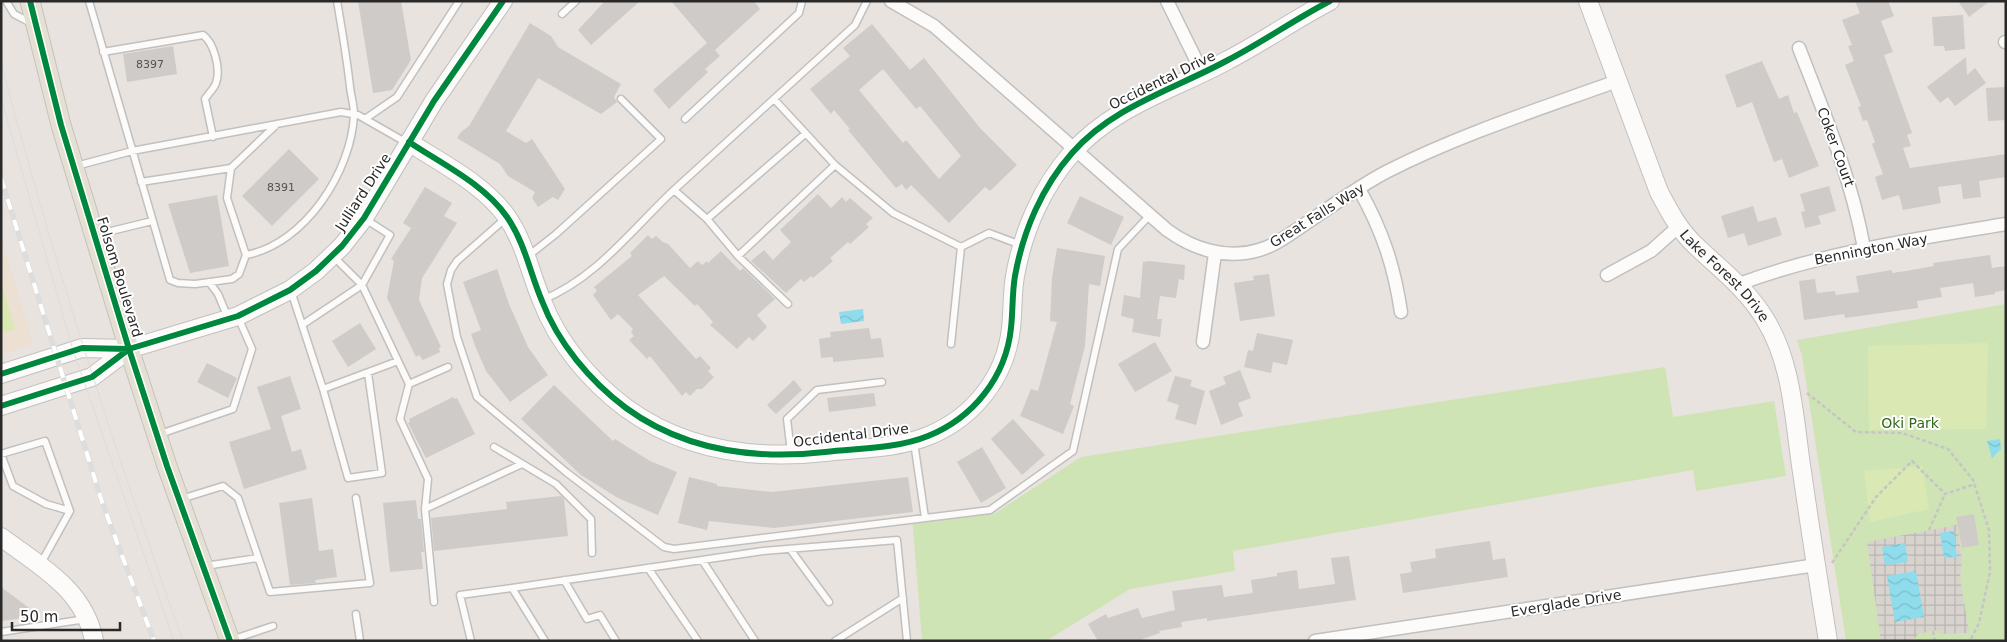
<svg xmlns="http://www.w3.org/2000/svg" width="2007" height="642" viewBox="0 0 2007 642" font-family="'DejaVu Sans',sans-serif">
<style>
.education{fill:#ebe0d2}
.grass{fill:#cee4b5}
.pitch{fill:#dae8b3}
.plaza{fill:url(#plaza-grid)}
.water{fill:url(#water-waves)}
.building{fill:#cecbc8;fill-rule:evenodd}
.lines{fill:none;stroke-linecap:round;stroke-linejoin:round}
.lane-casing{stroke:#c1c0c0;stroke-width:9}
.street-casing{stroke:#c1c0c0;stroke-width:15}
.secondary-casing{stroke:#c1c0c0;stroke-width:20}
.primary-casing{stroke:#c4c2c0;stroke-width:21}
.path{stroke:#c6c5c5;stroke-width:2.5;stroke-dasharray:4 2.5;stroke-linecap:butt}
.lane{stroke:#fcfbfa;stroke-width:6}
.street{stroke:#fcfbfa;stroke-width:12}
.secondary{stroke:#fcfbfa;stroke-width:18}
.primary{stroke:#e6e0d2;stroke-width:19}
.tram{stroke:#ddddde;stroke-width:1}
.rail-casing{stroke:#ddddde;stroke-width:5.5}
.rail{stroke:#fff;stroke-width:4;stroke-dasharray:11;stroke-linecap:butt}
.cycleway-casing{stroke:#fff;stroke-width:9}
.cycleway{stroke:#00873e;stroke-width:6}
.labels{text-anchor:middle;stroke-width:4;stroke-linejoin:round;paint-order:stroke}
.number-label{font-size:11px;fill:#535252}
.street-label{font-size:14px;fill:#292929;stroke:#fff}
.park-label{font-size:14px;fill:#306817;stroke:#fff}
</style>
<defs>
<pattern id="plaza-grid" width="8" height="8" patternUnits="userSpaceOnUse" patternTransform="scale(1.25)"><rect width="8" height="8" fill="#d8d3ce"/><path d="M0 4h8M4 0v8" fill="none" stroke="#b9b5b1"/></pattern>
<pattern id="water-waves" width="16" height="10" patternUnits="userSpaceOnUse" patternTransform="scale(1.25)"><rect width="16" height="10" fill="#8fddec"/><path d="M0 5q4-4 8 0t8 0" fill="none" stroke="#7bbeca"/></pattern>
</defs>
<rect width="100%" height="100%" fill="#e8e3de"/>
<!-- education -->
<path class="education" d="M1,236L33,344L1,355Z"/>
<!-- grass -->
<path class="grass" d="M2006,304V641H1846L1802,356L1797,340Z
M1665,367L1673,417L1774,401L1786,476L1696,491L1693,470L1233,551L1235,571L1130,589L1046,641H922L912,516L994,514L1081,457Z"/>
<!-- pitch -->
<path class="pitch" d="M1,282L15,329L1,333Z
M1988,343L1986,429L1869,430L1868,346Z
M1922,466L1929,509L1870,522L1864,471Z"/>
<!-- plaza -->
<path class="plaza" d="M1957,525L1962,560L1960,577L1969,633L1939,634L1937,630L1918,634L1912,641H1881L1867,542Z"/>
<!-- water -->
<path class="water" d="M863,309L864,321L841,324L839,312Z
M2000,439L2001,449L1992,458L1987,441Z
M1954,531L1957,557L1944,558L1940,533Z
M1905,543L1908,562L1885,565L1882,547Z
M1916,571L1924,617L1895,622L1887,576Z"/>
<!-- building -->
<path class="building" d="M358,1H401L411,60L392,90L373,93Z
M605,1H640L591,45L578,30Z
M671,1H754L760,9L715,50L720,56L705,69L708,72L669,109L653,90L707,43Z
M1855,1H1888L1894,16L1881,21L1893,52L1884,55L1912,133L1907,135L1911,146L1903,148L1910,168L2006,154V177L1979,181L1981,197L1963,199L1961,184L1938,187L1941,203L1903,210L1899,195L1882,200L1875,177L1883,174L1872,144L1875,142L1867,120L1863,121L1858,107L1861,106L1845,65L1854,61L1848,46L1852,45L1842,20L1860,13Z
M1958,1H1990L1969,17Z
M1963,15L1965,49L1945,51L1944,46H1934L1932,17Z
M530,23L551,36L558,47L621,84L614,97L617,102L601,114L538,78L506,131L526,143L532,139L565,189L558,200L553,197L538,207L532,198L535,192L508,176L500,164L457,138L461,132L469,126Z
M872,24L910,70L924,58L980,128L1017,165L990,191L985,187L949,223L911,185L906,190L902,184L896,188L848,130L850,129L834,110L831,114L810,89L850,56L843,48ZM883,69L916,109L920,106L961,156L939,179L906,140L903,143L859,90Z
M173,46L177,74L127,82L123,54Z
M1966,57L1967,75L1975,68L1986,83L1955,106L1948,97L1940,103L1927,87Z
M1762,61L1779,99L1788,95L1794,113L1797,112L1819,166L1789,178L1782,159L1774,162L1752,102L1737,108L1725,75Z
M2006,87V120L1988,121L1986,88Z
M289,149L319,179L272,226L242,196Z
M1829,186L1836,211L1818,216L1821,224L1805,228L1801,212L1805,211L1800,194Z
M425,187L452,203L444,216L457,223L422,278L419,300L441,347L439,348L440,352L423,360L419,355L416,357L387,298L394,261L391,259L411,228L403,223Z
M818,194L831,208L842,197L846,202L850,198L873,218L866,224L869,227L850,244L848,242L830,258L833,261L813,278L811,276L804,282L801,279L786,293L751,261L764,250L773,260L791,242L780,230Z
M217,195L229,266L190,273L168,204Z
M1080,196L1124,217L1111,245L1067,223Z
M1753,206L1758,222L1776,217L1782,235L1748,246L1744,233L1728,238L1721,216Z
M648,235L652,239L656,236L663,242L668,244L690,268L698,261L702,265L707,261L708,263L721,251L740,271L743,268L775,299L757,315L767,327L753,341L749,337L737,349L710,325L713,322L697,304L695,306L664,276L638,295L696,359L700,356L711,368L708,371L714,377L702,389H697L690,396L686,392L682,396L650,356L647,359L629,340L634,336L631,332L633,329L618,314L611,320L593,295L597,291L594,287L632,256L630,253Z
M1057,248L1105,256L1100,286L1089,284L1085,346L1070,404L1074,406L1063,434L1020,416L1031,389L1038,391L1057,322L1050,321L1052,278Z
M1990,255L1992,268L2006,266V290L1995,292V294L1975,297L1973,283L1940,288L1942,297L1917,301L1918,308L1845,318L1844,314L1804,320L1799,281L1815,279L1817,293L1835,291L1836,295L1859,292L1856,276L1892,270V273L1906,271L1934,266L1933,263Z
M1149,261L1185,265L1184,280L1179,279L1176,298L1160,296L1157,319H1162L1160,337L1132,332L1134,319L1121,316L1124,295L1140,298L1143,262Z
M497,269L509,304L528,347L548,375L510,402L486,371L476,348L471,334L481,330L463,282Z
M1269,274L1275,316L1240,321L1234,283L1254,280L1253,276Z
M360,323L376,349L348,367L332,341Z
M869,328L871,339L881,338L884,357L833,362V357L821,358L819,339L831,337L830,332Z
M1257,333L1293,340L1287,365L1273,362L1271,373L1244,367L1248,350L1253,351Z
M1155,342L1172,371L1135,392L1118,364Z
M207,363L237,378L228,398L197,382Z
M1240,370L1251,398L1238,403L1243,416L1221,425L1209,391L1226,384L1223,377Z
M290,376L301,409L281,416L292,452L301,449L307,469L244,489L229,442L271,429L257,387Z
M1175,376L1192,380L1190,386L1205,391L1196,425L1175,419L1179,405L1167,401Z
M794,380L802,390L776,414L767,405Z
M554,385L613,441L615,439L650,461L677,472L658,515L618,498L581,475L521,419Z
M874,393L876,406L829,412L827,398Z
M453,397L455,399L457,398L475,434L426,458L408,423L410,422L409,419Z
M1013,419L1045,455L1022,475L991,439Z
M982,447L1006,488L981,503L957,462Z
M689,477L717,484V486L772,492L908,477L913,512L774,528L709,521L707,530L678,523Z
M561,496L564,499L568,536L434,551L431,518L507,509L506,502Z
M312,498L319,551L333,549L337,577L315,580L316,583L290,585L279,503Z
M416,500L418,519H421L424,552H421L423,569L390,572L383,503Z
M1974,514L1979,545L1962,548L1956,517Z
M1490,541L1493,560L1505,558L1508,577L1403,593L1400,574L1412,572L1410,562L1436,558L1435,549Z
M1349,556L1356,600L1207,621V618L1181,622L1182,627L1159,631L1160,633L1137,641H1098L1088,624L1106,614L1108,618L1138,608L1142,618L1175,610L1172,591L1222,585L1224,597L1253,593L1251,580L1277,576V573L1297,570L1299,589L1335,584L1331,558Z
M1,587L40,616L1,621Z"/>
<g class="lines">
<defs>
<path id="lane" d="M6,1L14,14L33,24
M89,1L170,280L178,283L195,284L232,279L239,274L246,255L227,198L231,168L277,124
M562,14L576,1
M103,52L203,35C214,43 221,69 216,83C214,89 208,94 205,99L213,137
M774,99L835,165L893,213L961,247L989,233L1021,245
M365,119L397,97L459,1
M685,119L799,13L802,1
M76,166L132,151L341,112L358,115L407,143
M141,182L231,168
M674,190L707,219L805,134
M506,218L457,261L451,270L447,284L457,337L477,397L566,472L664,547L674,549L990,510L1073,451L1118,249L1150,215
M707,219L738,256L835,165
M95,235L152,221
M246,255C305,244 352,171 354,114C354,105 351,96 350,87C347,59 342,30 337,1
M333,256L362,285L390,235L365,219
M528,256L556,234L661,139L621,99
M738,256L788,304
M209,282L218,294L228,318
M291,291L323,389L398,361
M542,300C597,278 633,228 675,189C735,134 795,80 855,25L867,1
M302,325L362,285L409,384L448,367
M951,344L961,247
M409,384L400,419L428,479L425,509L434,602
M323,389L348,478L382,473L368,373
M160,434L233,409L252,349L238,317
M914,442L925,518
M494,447L556,484L591,519L592,553
M791,452L787,419L817,390L882,382
M181,499L223,486L238,498L270,592L370,583L356,498
M425,509L522,464
M790,549L829,602
M702,560L755,641
M40,565L70,511L45,441L1,454L13,486L46,504L70,511
M205,566L258,558
M648,568L698,641
M564,580L587,619L600,615L616,641
M512,588L763,551L897,540L907,641
M356,614L360,641
M1,632L86,619
M231,640L273,626
M471,641L460,595L512,588L545,641
M835,641L903,598"/>
<path id="street" d="M891,1L934,26L1167,230C1193,249 1226,260 1259,250C1276,245 1290,234 1305,224C1332,206 1359,186 1388,171C1461,134 1540,109 1617,81
M1167,1L1203,74
M2005,42H2006
M1799,48C1825,115 1851,177 1864,248
M1359,189C1382,230 1394,265 1401,312
M1607,275L1651,251L1678,227
M1739,284C1825,252 1915,239 2006,224
M1203,342L1215,253
M1315,641L1816,565"/>
<g id="secondary">
<path id="s1" d="M1588,1L1659,192C1669,211 1679,230 1695,245C1720,269 1746,288 1765,319C1793,364 1794,421 1802,472C1810,528 1819,585 1828,641"/>
<path d="M409,142C442,164 484,184 507,217C525,243 530,273 542,301C558,343 590,381 626,408C685,451 754,460 825,452C858,448 896,449 928,436C973,418 1006,377 1011,328C1013,311 1012,293 1015,276C1023,231 1042,187 1072,153C1113,106 1175,89 1228,60C1263,42 1295,19 1330,1"/>
<path d="M1,374L82,348L129,349L238,316L290,290L316,271L342,246L364,218L434,101L503,1"/>
<path d="M1,406L92,377L129,349"/>
<path d="M1,537C40,566 85,590 94,641"/>
</g>
<path id="primary" d="M30,1L61,125L129,349L167,466L230,641"/>
</defs>
<!-- lane casing -->
<use href="#lane" class="lane-casing"/>
<!-- street casing -->
<use href="#street" class="street-casing"/>
<!-- secondary casing -->
<use href="#secondary" class="secondary-casing"/>
<!-- primary casing -->
<use href="#primary" class="primary-casing"/>
<!-- path -->
<path class="path" d="M1807,393L1856,432L1902,433L1948,449L1973,480L1989,530L1990,572L1979,623L1970,641
M1929,530L1945,494
M1832,563L1876,497L1912,461L1945,494L1975,484
M1933,631L1935,641"/>
<!-- lane -->
<use href="#lane" class="lane"/>
<!-- street -->
<use href="#street" class="street"/>
<!-- secondary -->
<use href="#secondary" class="secondary"/>
<!-- primary -->
<use href="#primary" class="primary"/>
<!-- tram -->
<path class="tram" d="M1,62C52,258 115,450 183,641
M1,98L73,350L174,641"/>
<defs>
<path id="rail" d="M1,178L102,502L154,641"/>
</defs>
<!-- rail casing -->
<use href="#rail" class="rail-casing"/>
<!-- rail -->
<use href="#rail" class="rail"/>
<defs>
<path id="cycleway" d="M30,1L61,125L129,349L167,466L230,641
M409,142C442,164 484,184 507,217C525,243 530,273 542,301C558,343 590,381 626,408C685,451 754,460 825,452C858,448 896,449 928,436C973,418 1006,377 1011,328C1013,311 1012,293 1015,276C1023,231 1042,187 1072,153C1113,106 1175,89 1228,60C1263,42 1295,19 1330,1
M1,374L82,348L129,349L238,316L290,290L316,271L342,246L364,218L434,101L503,1
M1,406L92,377L129,349"/>
</defs>
<!-- cycleway casing -->
<use href="#cycleway" class="cycleway-casing"/>
<!-- cycleway -->
<use href="#cycleway" class="cycleway"/>
</g>
<g class="labels">
<!-- number labels -->
<g class="number-label">
<text x="150" y="68">8397</text>
<text x="281" y="191">8391</text>
</g>
<!-- street labels -->
<g class="street-label">
<text transform="translate(1162 80) rotate(-26)" y="5">Occidental Drive</text>
<text transform="translate(1836 147) rotate(70)" y="5">Coker Court</text>
<text transform="translate(363 192) rotate(-57)" y="5">Julliard Drive</text>
<text transform="translate(1317 215) rotate(-32)" y="5">Great Falls Way</text>
<text transform="translate(1871 249) rotate(-11)" y="5">Bennington Way</text>
<text transform="translate(120 277) rotate(73)" y="5">Folsom Boulevard</text>
<text dy="5" stroke="none"><textPath href="#s1" startOffset="311">Lake Forest Drive</textPath></text>
<text transform="translate(851 435) rotate(-7)" y="5">Occidental Drive</text>
<text transform="translate(1566 603) rotate(-9)" y="5">Everglade Drive</text>
</g>
<!-- park labels -->
<g class="park-label">
<text x="1910" y="428">Oki Park</text>
</g>
</g>
<!-- border -->
<rect width="2007" height="642" fill="none" stroke="#292929" stroke-width="5"/>
<!-- scale -->
<path d="M12 622v8h108v-8" fill="none" stroke="#292929" stroke-width="2.5"/>
<text x="20" y="622" font-size="15" fill="#292929" stroke="#ffffff" stroke-width="4" paint-order="stroke">50 m</text>
</svg>
